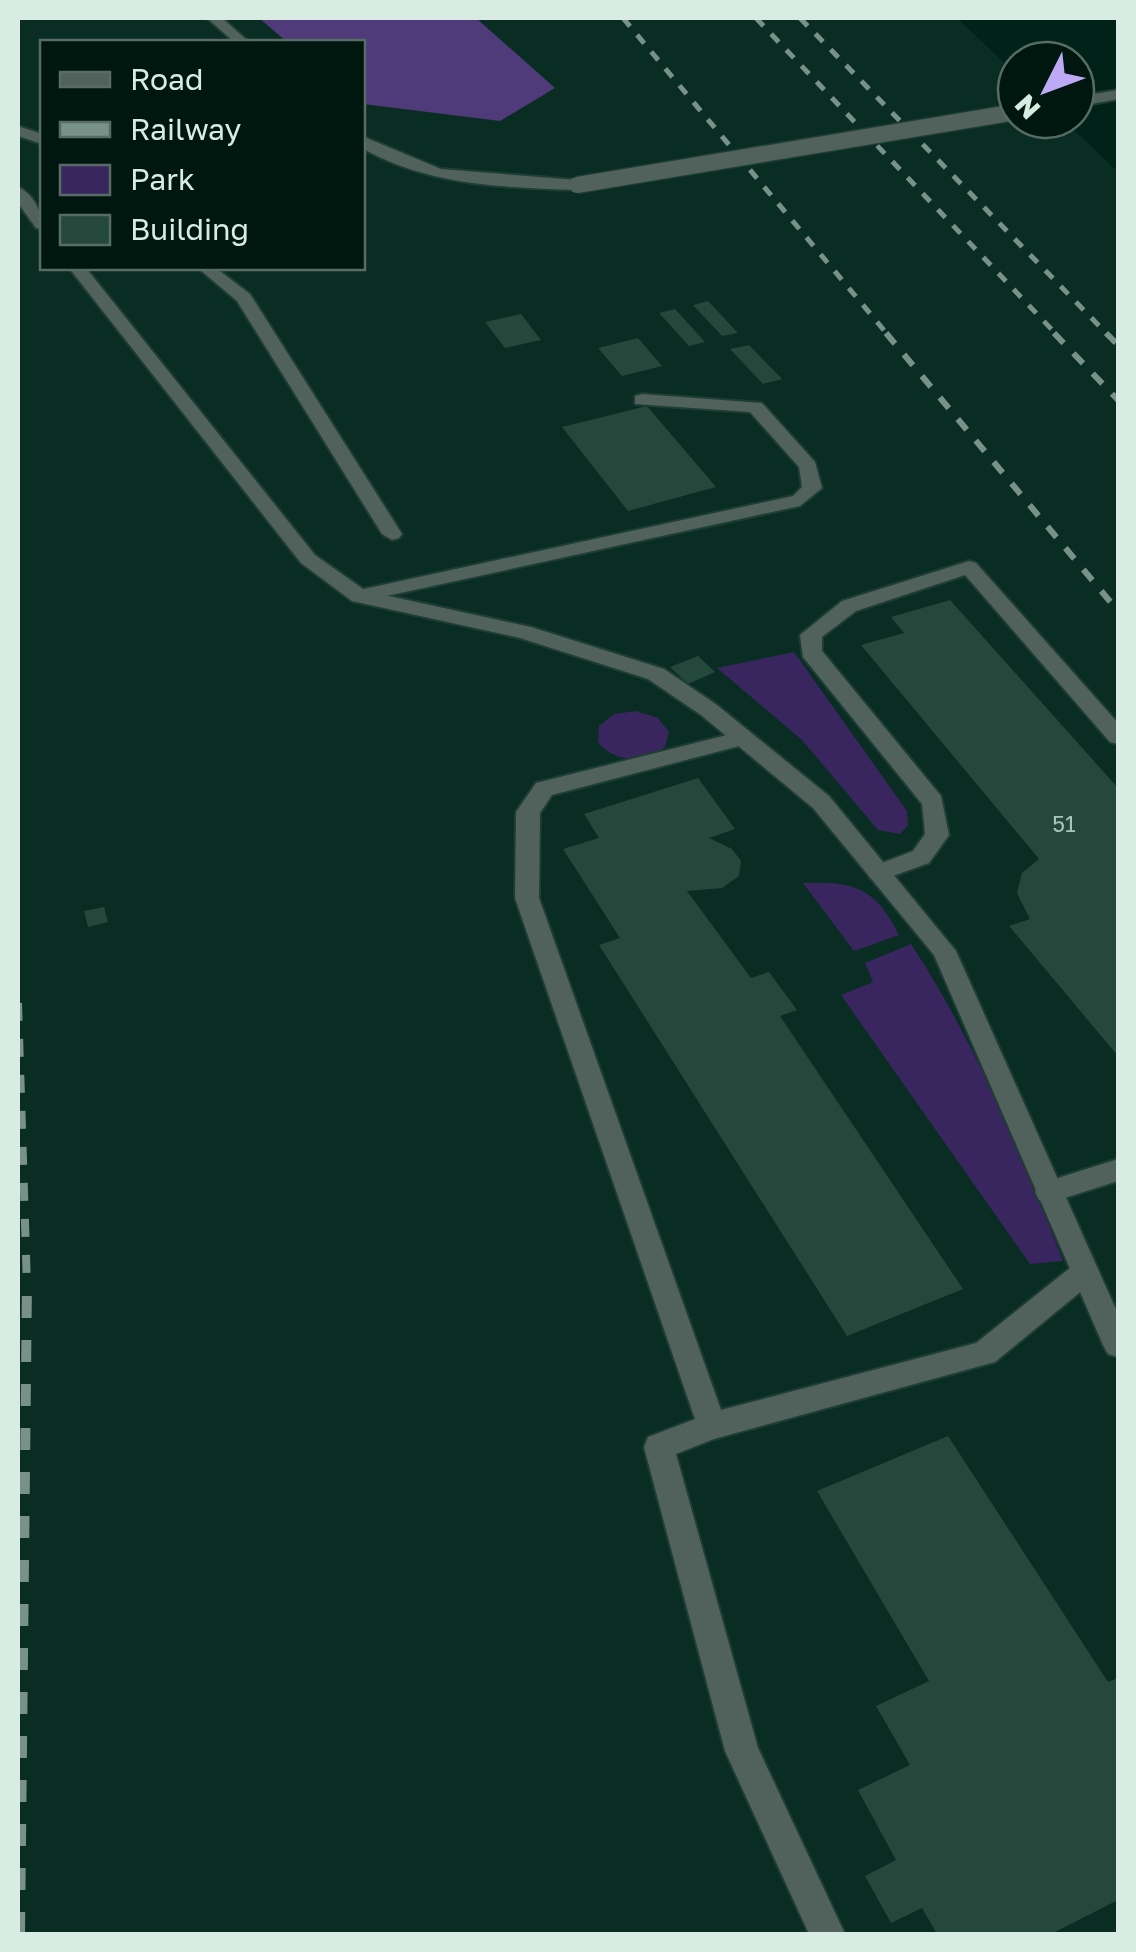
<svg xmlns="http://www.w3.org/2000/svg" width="1136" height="1952" viewBox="0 0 1136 1952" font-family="'Golos Text',sans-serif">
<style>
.built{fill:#092d23;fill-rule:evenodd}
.green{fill:#3a265f}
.forest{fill:#503b7a}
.building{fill:#25483c}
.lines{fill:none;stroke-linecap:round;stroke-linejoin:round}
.lane-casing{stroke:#1e3e35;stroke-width:4}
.street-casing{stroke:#1e3e35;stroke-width:4}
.lane{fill:#51615b;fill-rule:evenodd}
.street{fill:#51615b;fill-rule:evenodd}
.rail-far3{stroke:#789189;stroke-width:5;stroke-dasharray:11 11;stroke-linecap:butt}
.rail-far2{stroke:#789189;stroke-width:6;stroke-dasharray:14 14;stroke-linecap:butt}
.rail-far1{stroke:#789189;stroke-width:8;stroke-dasharray:18 18;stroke-linecap:butt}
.rail{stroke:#789189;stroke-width:10;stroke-dasharray:22 22;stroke-linecap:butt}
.lane-bridge-casing{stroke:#1e3e35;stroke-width:19;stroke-linecap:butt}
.lane-bridge{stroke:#51615b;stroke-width:16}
.labels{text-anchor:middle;stroke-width:10;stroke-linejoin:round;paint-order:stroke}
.number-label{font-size:22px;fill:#acc3ba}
</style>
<rect width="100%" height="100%" fill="#002218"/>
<!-- built -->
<path class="built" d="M18,18H957L1016,74V120H1064L1118,172V1934H18ZM42,42H362V268H42Z"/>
<!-- green -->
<path class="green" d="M794,652L907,811L908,825L900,834L878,830L802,740L717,668Z
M636,711L658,718L669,732L665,747C645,763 614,763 598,742L599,726L614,714Z
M803,883C854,881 875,887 899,935L854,951Z
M911,944C976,1043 1020,1152 1063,1261L1030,1264L841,995L873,982L865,963Z"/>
<!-- forest -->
<path class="forest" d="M259,18H476L555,88L500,121L363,104L362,42H287Z"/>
<!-- building -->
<path class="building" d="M708,301L738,333L722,336L693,305Z
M675,309L705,342L689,346L659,313Z
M521,314L541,340L505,348L485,322Z
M638,338L662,366L622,376L598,348Z
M749,345L782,379L763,384L730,349Z
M647,406L716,487L628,511L562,427Z
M950,600L1118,788V1056L1009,926L1030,919L1017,893L1022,873L1039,859L861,645L904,633L891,617Z
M698,656L715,672L688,684L670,667Z
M698,778L735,829L709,838L732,849L741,861L739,876L722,888L687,891L751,978L769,972L797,1010L780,1016L963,1289L847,1336L599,945L620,938L563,849L599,838L584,814Z
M104,907L108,922L88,927L84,911Z
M948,1436L1108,1682L1118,1678V1900L1051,1934H937L922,1908L891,1923L865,1876L896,1860L858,1790L910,1765L876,1706L929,1681L817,1491Z"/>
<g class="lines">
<defs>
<path id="lane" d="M1118,90V99L1076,107V97Z
M18,126L42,134V144L18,136Z
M198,268H216L250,294L402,534L399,538L392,540L382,534L237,301Z
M642,394L762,403L815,462L822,488L800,506L359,602L352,601V591L359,590L793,496L802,487L799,467L750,412L635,404V396Z
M969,561L976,563L1118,723V744L1110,742L965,575L856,611L822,637V651L941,796L949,835L929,863L879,881L871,879L867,873L871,867L913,851L925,834L922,804L803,657L800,635L842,601Z
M743,731L754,738L751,743L552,795L540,813L539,898L721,1410L976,1343L1075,1264L1085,1260L1095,1264L1099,1272L1095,1280L995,1362L714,1439L676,1454L758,1748L845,1934H809L725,1751L644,1447L648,1437L695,1419L515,898L516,812L536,783Z
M1118,1159V1181L1049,1203L1039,1200L1035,1192L1039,1184Z"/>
<path id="street" d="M207,18H222L249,42H234Z
M362,136L441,169L577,180L585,185L577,190C502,187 429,186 362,148Z
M18,187C34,194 42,212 42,229L36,228L18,203Z
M69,268H86L315,555L366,591L531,627L664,669L717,705L829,796L956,951L1118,1314V1357L1108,1354L1103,1345L934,955L813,808L701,715L648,679L520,638L352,601L301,563Z"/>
</defs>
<!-- lane casing -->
<use href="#lane" class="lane-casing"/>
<!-- street casing -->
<use href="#street" class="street-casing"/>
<!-- lane -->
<use href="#lane" class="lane"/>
<!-- street -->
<use href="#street" class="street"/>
<!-- rail-far3 -->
<path class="rail-far3" d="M623,18L888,335
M756,18L1057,335
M800,18L1108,335"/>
<!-- rail-far2 -->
<path class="rail-far2" d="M886,333L1118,611
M1054,333L1118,400
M1106,333L1118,345"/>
<!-- rail-far1 -->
<path class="rail-far1" d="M18,1003L27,1286"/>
<!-- rail -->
<path class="rail" d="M20,1934L27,1283"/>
<defs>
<path id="lane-bridge" d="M577,185L1016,112"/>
</defs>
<!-- lane-bridge casing -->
<use href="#lane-bridge" class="lane-bridge-casing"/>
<!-- lane-bridge -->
<use href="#lane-bridge" class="lane-bridge"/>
</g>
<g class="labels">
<!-- number labels -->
<g class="number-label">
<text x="1064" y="832">51</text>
</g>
</g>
<!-- border -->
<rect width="1136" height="1952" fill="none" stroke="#d9ece4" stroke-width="40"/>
<!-- legend -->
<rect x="40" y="40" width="325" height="230" fill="#001710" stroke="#576c65" stroke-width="2.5"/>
<rect x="60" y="72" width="50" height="15" fill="#51615b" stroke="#576c65" stroke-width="2.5"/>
<text x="130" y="90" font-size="30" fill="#d9ece4">Road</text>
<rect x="60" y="122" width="50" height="15" fill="#789189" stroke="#576c65" stroke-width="2.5"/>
<text x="130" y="140" font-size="30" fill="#d9ece4">Railway</text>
<rect x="60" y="165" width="50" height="30" fill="#3a265f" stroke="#576c65" stroke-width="2.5"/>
<text x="130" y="190" font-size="30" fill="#d9ece4">Park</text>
<rect x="60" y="215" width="50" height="30" fill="#25483c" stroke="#576c65" stroke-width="2.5"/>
<text x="130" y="240" font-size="30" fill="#d9ece4">Building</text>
<!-- north arrow -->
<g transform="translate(1046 90) rotate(228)"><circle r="48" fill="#001710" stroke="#576c65" stroke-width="2.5"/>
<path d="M0-8L18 38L0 25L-18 38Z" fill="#bea9f5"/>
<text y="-15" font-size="28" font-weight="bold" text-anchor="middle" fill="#d9ece4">N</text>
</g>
</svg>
